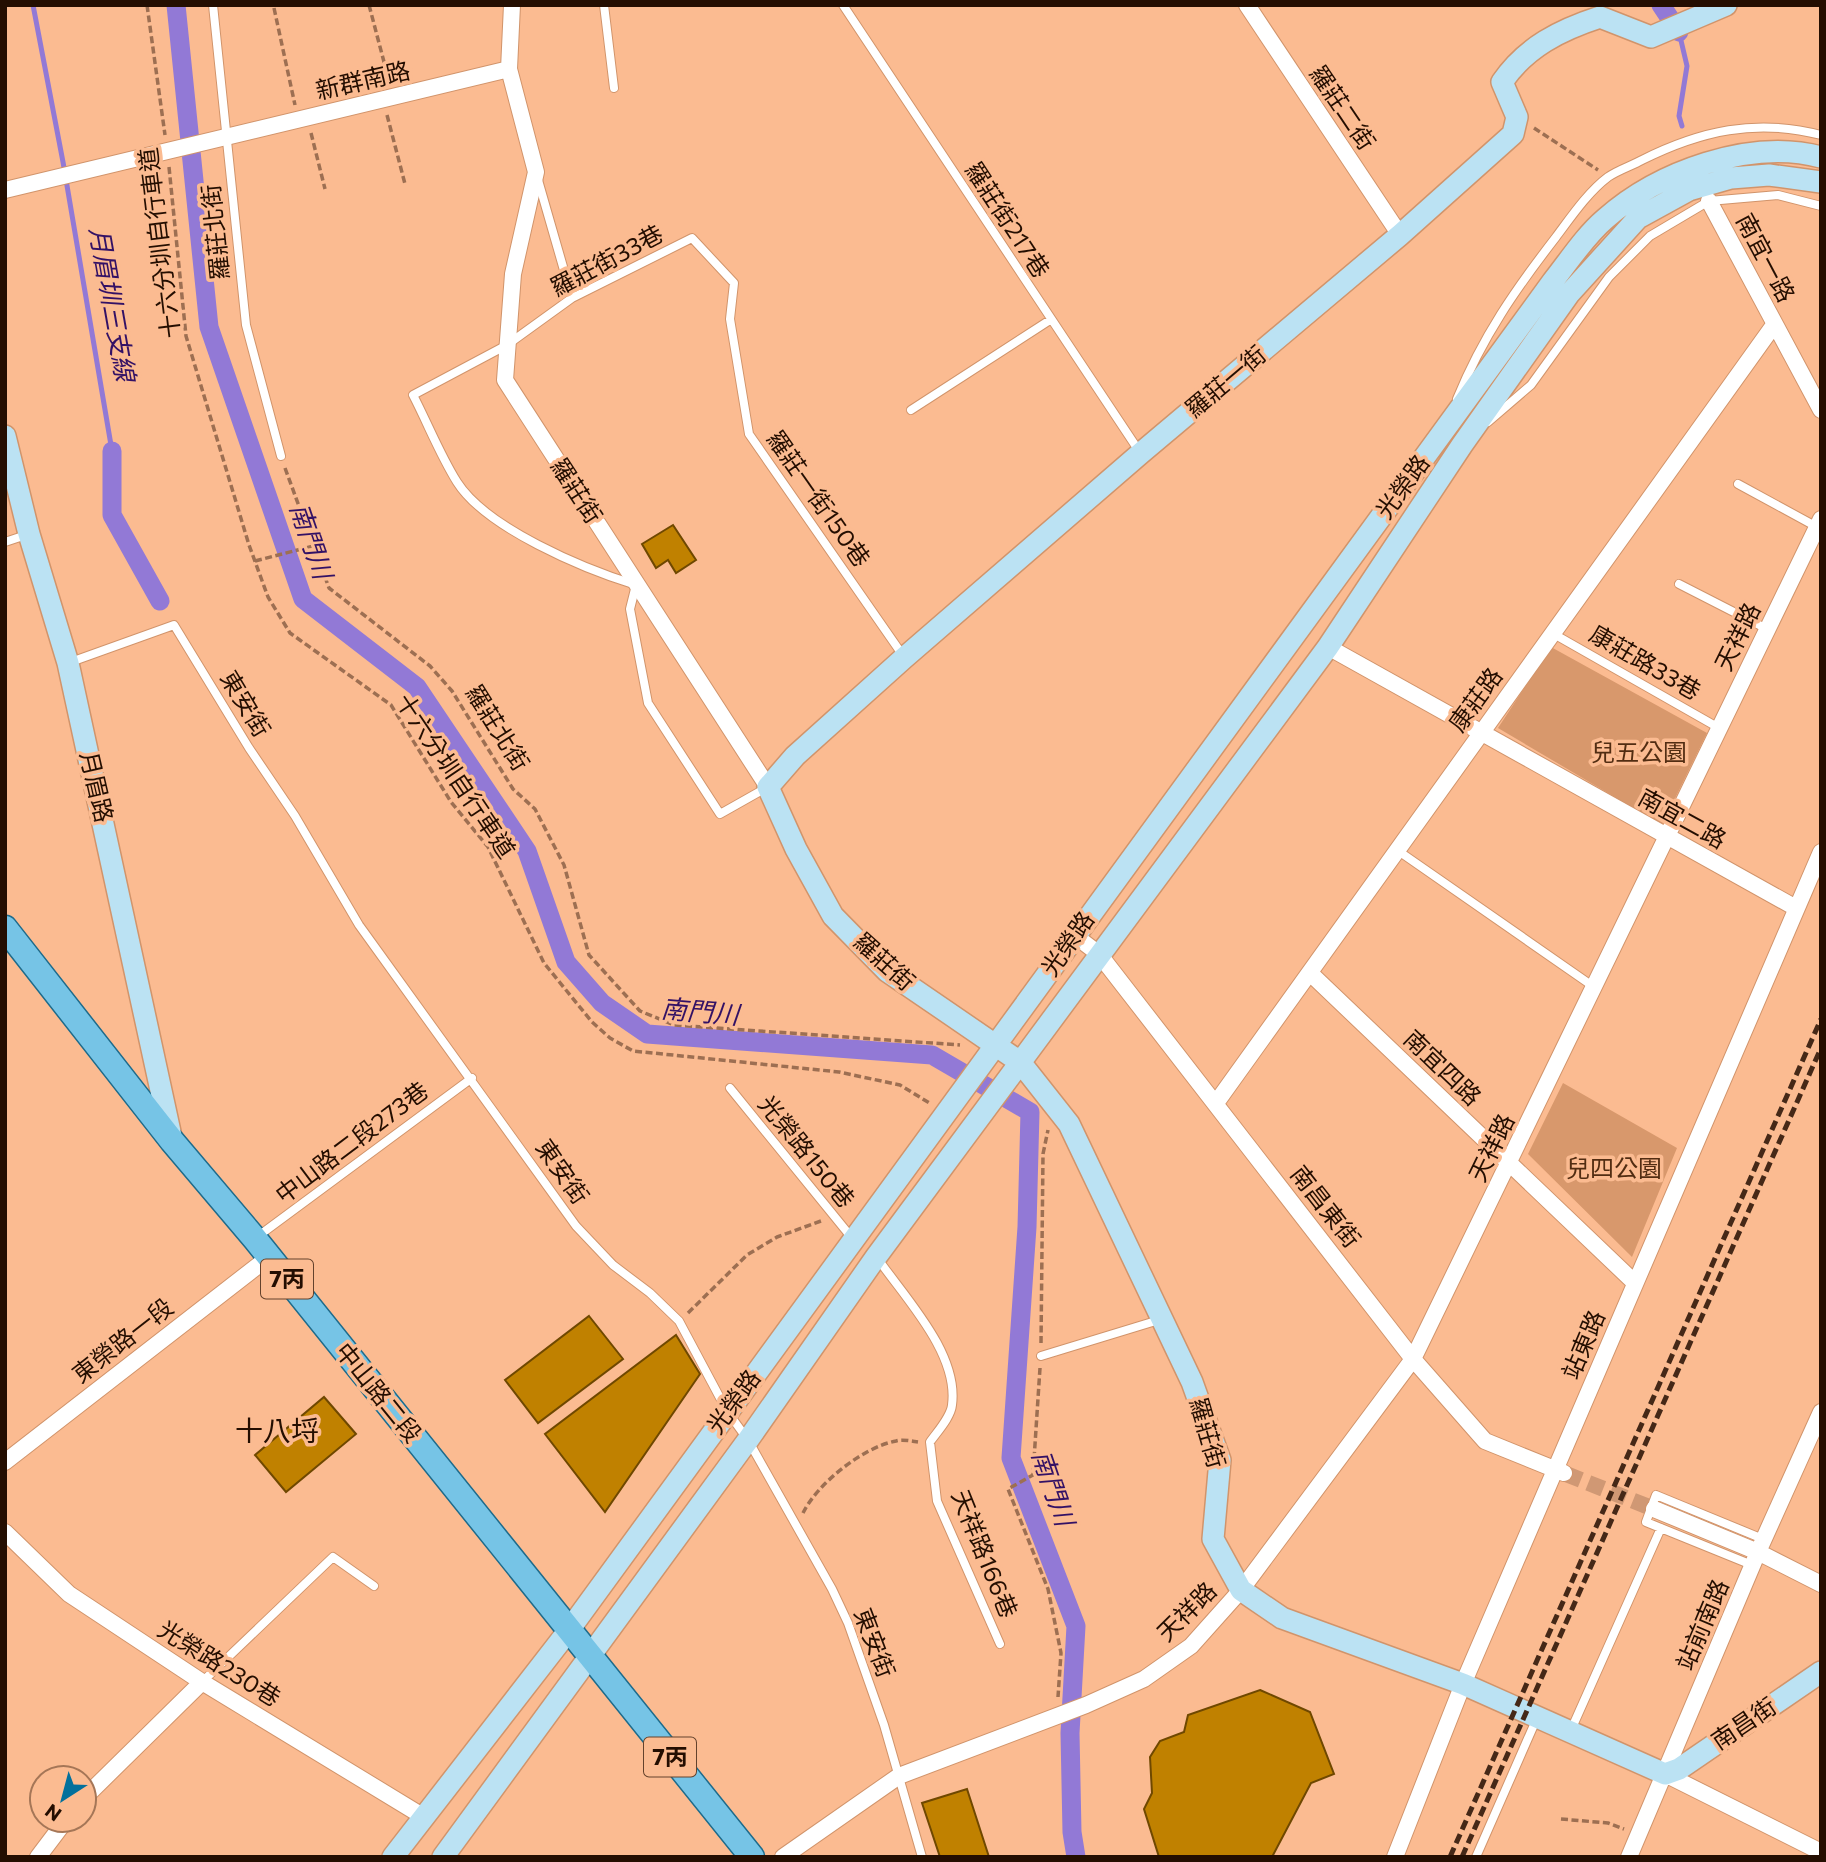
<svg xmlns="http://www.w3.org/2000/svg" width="1826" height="1862" viewBox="0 0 1826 1862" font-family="Commissioner,'Noto Sans TC',sans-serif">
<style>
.green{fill:#d8986c}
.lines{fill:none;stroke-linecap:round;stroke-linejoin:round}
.stream{stroke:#9279d6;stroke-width:5}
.canal{stroke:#9279d6;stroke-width:19}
.building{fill:#c08100;stroke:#6f4800;stroke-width:2}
.street-tunnel{stroke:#d09874;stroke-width:16;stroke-dasharray:16 8;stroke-linecap:butt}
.lane-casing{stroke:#d1946b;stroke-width:10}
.street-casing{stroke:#d1946b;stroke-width:18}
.secondary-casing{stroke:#d1946b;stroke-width:24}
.primary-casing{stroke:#1e6b8b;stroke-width:27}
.path{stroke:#9d6f52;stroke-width:3.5;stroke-dasharray:7 3.5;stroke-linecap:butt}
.lane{stroke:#fff;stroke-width:8}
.street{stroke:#fff;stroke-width:16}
.secondary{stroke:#bbe2f3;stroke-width:21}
.primary{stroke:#76c4e6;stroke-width:24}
.rail{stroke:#452817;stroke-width:5;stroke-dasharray:10 5;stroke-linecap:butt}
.labels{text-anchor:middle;stroke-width:7;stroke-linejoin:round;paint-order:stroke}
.shield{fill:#fbbb91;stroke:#64422c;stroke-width:2}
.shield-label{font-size:23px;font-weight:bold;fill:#240e01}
.street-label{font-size:24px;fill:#240e01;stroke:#fbbb91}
.park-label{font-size:24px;fill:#522d12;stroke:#fbbb91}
.water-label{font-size:26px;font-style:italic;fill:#331165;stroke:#fbbb91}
.quarter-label{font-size:28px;fill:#240e01;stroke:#fbbb91}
</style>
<rect width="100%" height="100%" fill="#fbbb91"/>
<!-- green -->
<path class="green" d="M1551,647L1707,733L1662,825L1498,728Z
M1563,1083L1677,1148L1632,1257L1528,1154Z"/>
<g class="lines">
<!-- stream -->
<path class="stream" d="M33,5L63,162L112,451
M1679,32L1687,66L1679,116L1682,126"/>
<!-- canal -->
<path class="canal" d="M176,5L209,327L303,599L417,687L527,851L566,962L602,1003L647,1034L932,1055L1030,1112L1027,1227L1011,1458L1076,1626L1070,1733L1072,1832L1076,1857
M1661,5L1679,32
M112,451V515L160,601"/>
</g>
<!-- building -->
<path class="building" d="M673,525L696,560L676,573L668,560L656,568L642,544Z
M589,1316L623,1359L538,1423L505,1380Z
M676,1335L700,1374L605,1512L545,1434Z
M324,1397L356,1434L286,1492L255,1455Z
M1260,1690L1310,1712L1334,1774L1311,1783L1272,1857H1159L1144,1809L1152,1793L1150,1757L1160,1741L1184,1732L1188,1715Z
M967,1789L989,1857H940L922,1803Z"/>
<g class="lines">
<!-- street-tunnel -->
<path class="street-tunnel" d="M1566,1474L1654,1509"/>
<defs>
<path id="lane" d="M213,5L246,325L281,456
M604,5L614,88
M843,5L1139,451
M538,180L572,298
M1457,399C1483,336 1515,290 1556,237C1571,217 1588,192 1608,177C1618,170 1631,166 1642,160C1700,131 1756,118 1821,135
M911,410L1050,320
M1488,422L1531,385L1609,277L1650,236L1709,201L1778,195L1821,206
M1738,484L1817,527
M5,542L29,534
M1679,584L1767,629
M1552,633L1719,728
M68,663L174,625L249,748L295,816L359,925L576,1226L613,1265L650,1293L679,1321L727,1411L748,1440L832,1589L848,1623L884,1725L922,1857
M766,788L720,814L648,703L630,609L636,585C584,569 486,528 457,482C440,455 428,424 413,395L507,345L572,298L692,238L734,283L730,319L749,434L904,657
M1397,850L1594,987
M730,1088L852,1238
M257,1237L472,1078
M878,1259C906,1299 959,1354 952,1405C951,1417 937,1432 930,1442L937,1501L1000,1644
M1041,1356L1159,1320
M1752,1565L1646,1522L1656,1495L1763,1539
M202,1682L333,1557L374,1586
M1571,1730L1661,1528
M1476,1857L1537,1718"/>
<path id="street" d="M512,5L509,69L536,172L513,274L505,380L768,787
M1247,5L1400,235
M5,190L509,69
M1709,201L1821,410
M1328,647L1796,908
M1074,935L1099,954L1413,1359L1485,1441L1564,1473
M1310,973L1635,1283
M1216,1103L1774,325
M5,1462L269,1257
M1654,1509L1758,1552L1821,1584
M5,1532L69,1594L202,1682L424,1817
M1665,1774L1821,1852
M84,1798L202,1682
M38,1857L66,1820
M783,1857L899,1776L1086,1705L1144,1679L1191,1646L1241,1590L1413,1359L1821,519
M1395,1857L1463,1684L1821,852
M1629,1857L1758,1552L1821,1412"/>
<path id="secondary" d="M1726,5L1651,37L1600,17C1560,30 1526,47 1502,82L1517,117L1513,134L1400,235L1141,453L904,658L795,756L768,787L796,849L833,916L887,971L1020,1062L1069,1124L1192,1382L1220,1460L1213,1539L1241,1590L1282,1618L1463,1684L1665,1774L1679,1769L1821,1672
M5,436L29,534L68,663L172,1141
M393,1857L569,1630L1553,281C1569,261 1585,236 1605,219C1658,172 1750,138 1821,157
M443,1857L748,1440L876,1257L1328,647L1462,445L1569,294L1638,218L1689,190L1731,178L1769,175L1821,182"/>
<path id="primary" d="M5,928L172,1141L255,1239L752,1857"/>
</defs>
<!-- lane casing -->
<use href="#lane" class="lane-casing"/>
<!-- street casing -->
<use href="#street" class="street-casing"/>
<!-- secondary casing -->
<use href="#secondary" class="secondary-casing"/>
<!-- primary casing -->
<use href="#primary" class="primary-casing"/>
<!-- path -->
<path class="path" d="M147,5L165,135
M369,5L389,81
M274,8L295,105
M387,115L405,184
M1534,128L1598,170
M311,133L325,189
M169,167L186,336L249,545L268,597L290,633L391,705L451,802L488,847L544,963L592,1022L610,1038L633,1051L839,1072L900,1085L931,1104
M285,468L329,588L430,666L452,691L513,789L535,809L564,865L589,955L640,1011L674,1025L960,1045
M255,561L313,546
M688,1313L747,1255L777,1237L821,1221
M1041,1343L1043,1154L1048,1130
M1040,1368L1033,1475L1008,1489L1048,1589L1061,1653L1058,1697
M803,1513C817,1484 863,1447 896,1441C902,1439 911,1441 918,1442
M1561,1819L1608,1823L1624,1829"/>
<!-- lane -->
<use href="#lane" class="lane"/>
<!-- street -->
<use href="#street" class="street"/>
<!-- secondary -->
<use href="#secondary" class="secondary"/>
<!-- primary -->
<use href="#primary" class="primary"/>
<!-- rail -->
<path class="rail" d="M1450,1857L1821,1019
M1462,1857L1821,1048"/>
</g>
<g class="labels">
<!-- shield labels -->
<g class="shield">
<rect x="261" y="1259.5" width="52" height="39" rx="5"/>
<rect x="644" y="1737.5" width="52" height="39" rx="5"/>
</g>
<g class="shield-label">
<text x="287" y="1287">7丙</text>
<text x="670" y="1765">7丙</text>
</g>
<!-- street labels -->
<g class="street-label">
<text transform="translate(363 81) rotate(-13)" y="8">新群南路</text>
<text transform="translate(1342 108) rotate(56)" y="8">羅莊二街</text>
<text transform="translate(1007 220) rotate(57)" y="8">羅莊街217巷</text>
<text transform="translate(216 232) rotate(-96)" y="8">羅莊北街</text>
<text transform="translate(160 243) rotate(-97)" y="8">十六分圳自行車道</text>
<text transform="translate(1765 258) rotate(62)" y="8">南宜一路</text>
<text transform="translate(607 261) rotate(-28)" y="8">羅莊街33巷</text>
<text transform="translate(1226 382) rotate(-40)" y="8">羅莊一街</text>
<text transform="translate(1403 487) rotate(-54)" y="8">光榮路</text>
<text transform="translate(576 491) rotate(57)" y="8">羅莊街</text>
<text transform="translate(818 499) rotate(55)" y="8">羅莊一街150巷</text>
<text transform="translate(1738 637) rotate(-64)" y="8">天祥路</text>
<text transform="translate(1645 663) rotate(30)" y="8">康莊路33巷</text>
<text transform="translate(1476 700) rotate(-54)" y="8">康莊路</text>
<text transform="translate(245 704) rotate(59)" y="8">東安街</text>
<text transform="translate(497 728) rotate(58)" y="8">羅莊北街</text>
<text transform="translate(455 776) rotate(56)" y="8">十六分圳自行車道</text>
<text transform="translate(96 787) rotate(77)" y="8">月眉路</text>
<text transform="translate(1682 819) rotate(29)" y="8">南宜二路</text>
<text transform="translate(1068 944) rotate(-55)" y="8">光榮路</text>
<text transform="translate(884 962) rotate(42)" y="8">羅莊街</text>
<text transform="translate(1442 1068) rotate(44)" y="8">南宜四路</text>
<text transform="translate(352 1143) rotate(-37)" y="8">中山路二段273巷</text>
<text transform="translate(1492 1148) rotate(-64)" y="8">天祥路</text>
<text transform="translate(806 1152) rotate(51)" y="8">光榮路150巷</text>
<text transform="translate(562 1172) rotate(55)" y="8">東安街</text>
<text transform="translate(1325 1207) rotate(52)" y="8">南昌東街</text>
<text transform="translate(123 1341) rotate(-38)" y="8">東榮路一段</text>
<text transform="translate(1584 1345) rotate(-67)" y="8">站東路</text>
<text transform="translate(378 1393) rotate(51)" y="8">中山路二段</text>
<text transform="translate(734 1402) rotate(-54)" y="8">光榮路</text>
<text transform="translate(1207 1433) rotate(74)" y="8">羅莊街</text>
<text transform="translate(984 1554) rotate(68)" y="8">天祥路166巷</text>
<text transform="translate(1187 1612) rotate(-45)" y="8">天祥路</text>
<text transform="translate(1703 1625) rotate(-67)" y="8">站前南路</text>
<text transform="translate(874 1643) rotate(69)" y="8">東安街</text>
<text transform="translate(219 1664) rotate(32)" y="8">光榮路230巷</text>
<text transform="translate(1744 1724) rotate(-34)" y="8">南昌街</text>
</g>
<!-- park labels -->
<g class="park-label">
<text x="1639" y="761">兒五公園</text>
<text x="1614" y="1177">兒四公園</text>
</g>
<!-- water labels -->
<g class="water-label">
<text transform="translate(112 304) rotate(80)" y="9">月眉圳三支線</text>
<text transform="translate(311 541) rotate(71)" y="9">南門川</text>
<text transform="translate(700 1012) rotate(5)" y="9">南門川</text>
<text transform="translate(1053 1488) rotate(71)" y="9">南門川</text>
</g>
<!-- quarter labels -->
<g class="quarter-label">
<text x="277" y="1441">十八埒</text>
</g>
</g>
<!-- border -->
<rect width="1826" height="1862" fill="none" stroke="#240e01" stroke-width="14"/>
<!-- north arrow -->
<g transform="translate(63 1799) rotate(216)"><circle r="33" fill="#fbbb91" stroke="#a57657" stroke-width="2"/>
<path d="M0-5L12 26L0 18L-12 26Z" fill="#02709c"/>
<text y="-10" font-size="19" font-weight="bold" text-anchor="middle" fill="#240e01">N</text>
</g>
</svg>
